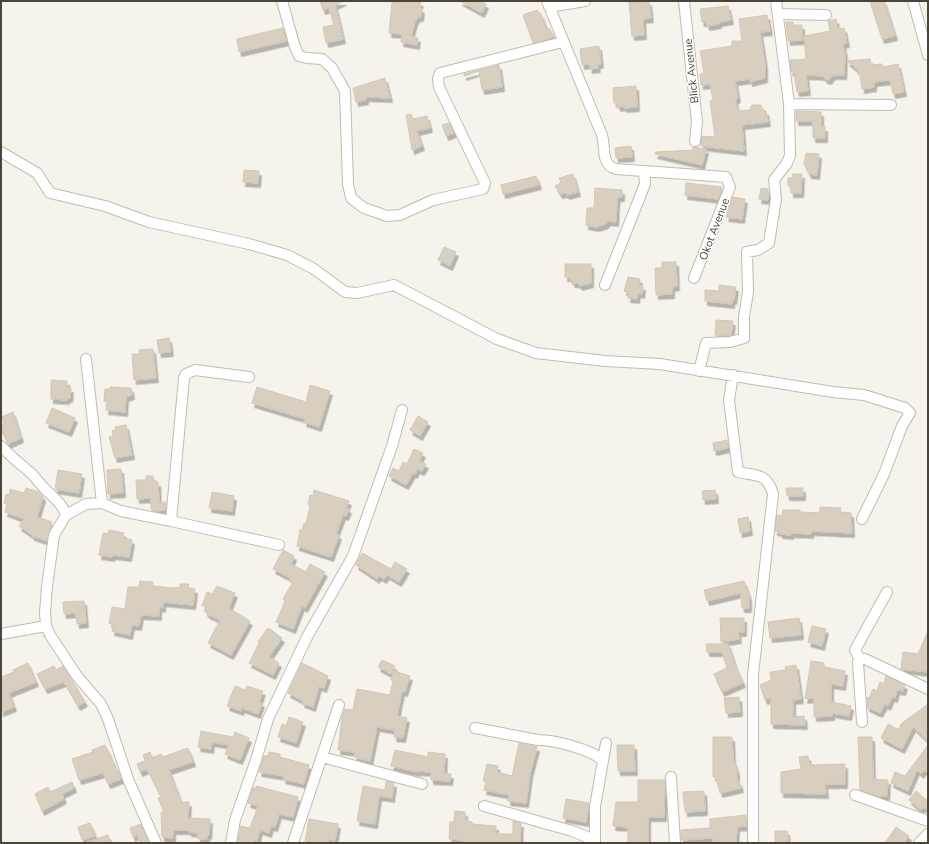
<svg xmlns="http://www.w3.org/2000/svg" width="929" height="844" viewBox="0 0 929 844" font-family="Mulish,sans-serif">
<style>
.building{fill:#d8cfc1;stroke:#d3c7b4;filter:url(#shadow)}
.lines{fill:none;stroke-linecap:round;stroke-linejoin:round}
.street-casing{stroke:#c2bbae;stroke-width:12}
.street{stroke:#fff;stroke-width:10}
.labels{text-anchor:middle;stroke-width:3;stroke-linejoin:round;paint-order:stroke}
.street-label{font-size:11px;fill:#4b4439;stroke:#fff}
</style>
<defs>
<filter id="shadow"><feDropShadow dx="2.5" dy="4.5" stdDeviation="0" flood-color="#0004"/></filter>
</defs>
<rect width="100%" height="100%" fill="#f6f3ec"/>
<!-- building -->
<path class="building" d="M320,1H344L335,5L343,39L326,43L323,27L334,25L329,8L323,10Z
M407,1L421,2L419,7L422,9L421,17H418L415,21L411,36L418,38L417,45L401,42L402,34L389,33L392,2L406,3Z
M460,1H480L486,4L482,13Z
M649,1L651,18L643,19L644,35L632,36L629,2Z
M870,1H884L895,36L882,39Z
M728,6L731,20L719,22V24L707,26L706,22H702L700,9Z
M537,10L541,14L546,28L550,29L553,37L533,43L523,15Z
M767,15L770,31L760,32L765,64V78L750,82V79L735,81L738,98L735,100L738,111L750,110L752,105H761L762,109L766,111L768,122L742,125L744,151L701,146L702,136L715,137L710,101L713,100L710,84L701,85L700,74L704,73L700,51L732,46V41H742L739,19Z
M836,19L838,29L844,28L847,43L843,44L845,54L844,75H833L829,80L825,79L823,76L806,75L808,91L797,92L794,71L791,72L790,60L806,59L804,36L830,31L828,21Z
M786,22H793L794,25H802V40L788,41Z
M283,28L287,41L239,52L237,39Z
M599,46L601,64H597L598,68L590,69L589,64L582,65L580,49Z
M870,59L871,65L882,64L883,67L898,64L904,92L893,94L890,80L874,82V87L862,89L860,74L858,75V70L847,61Z
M499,65L502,87L482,90L479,71L464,76V74Z
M385,78L390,98L366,97V100L356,102L353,88Z
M636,86L637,107L624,108V106L618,107L617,103H614L613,88Z
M796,111L821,112V127H825V138H813V121H796Z
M411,114L413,119L427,116L430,128L417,131L422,146L412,150L406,115Z
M449,123L454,133L446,136L442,125Z
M631,146L632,157L616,158L615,148Z
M693,147L706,149L702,165L655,154L656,152L693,150Z
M806,153L819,154L817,175L809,174L804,164Z
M244,170L259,171L258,183L243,182Z
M573,174L578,192L567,195L566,193L560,194L555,186L561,183L559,178Z
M793,174H802L801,193H791V186H788V178H792Z
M536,176L539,185L503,194L501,185Z
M686,183L722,187L721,191L718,199L685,195Z
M595,188L622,190V197H618L617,202L616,222L608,221L606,224L597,227L586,225L587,208H594Z
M761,188L768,189V200L759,199Z
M733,197L745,199L742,219L726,217Z
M444,247L456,252L450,266L438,260Z
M662,262H676L677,286L672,287V294L656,295L655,268H662Z
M565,264H591V283L580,286L577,283H572L573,280H570L569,277H565Z
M628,277L640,279L639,286H643L642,294L638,293L637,299L628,298L629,292L624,291Z
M719,285L736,287L734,300H732V304L705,301V290L719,291Z
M716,320L733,321L731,335H715Z
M169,338L171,352L159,353L157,340Z
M153,349L156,378L134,380L132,354H140L139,350Z
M51,380L67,381V388H71L70,398H67V400L51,399Z
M310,385L330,391L319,427L304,422L305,419L252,403L257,387L306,402Z
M110,387L131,388L132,395L126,397L125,412L106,410L107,402L104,401L105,389H110Z
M52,408L75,418L69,432L46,423Z
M13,412L21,438L8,444L1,429V425L4,423L1,417Z
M418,416L428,422L420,436L410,430Z
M126,425L132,455L115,458L109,437L113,436L112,431L116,430L115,427Z
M727,440L728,448L714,451L713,443Z
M414,449L423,453L419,461L426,464L422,471L417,469L415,474L413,473L406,485L389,476L393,468L399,471L403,462L407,464Z
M121,469L123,493L108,494L107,470Z
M58,470L82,474L79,493L55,489Z
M146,476H153L154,482H158L159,503L166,502L165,510L154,511L151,509V498L137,499L136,480H146Z
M26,488L39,492L43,497L37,517L52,522L47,541L32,536V535L19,526L24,519L5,512L7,505L4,503L6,494L9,495L10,489L24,493Z
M786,488H803V496H787Z
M314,490L349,501L346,508L349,509L346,516L343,515L336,534L339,535L331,557L297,546L300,530H302L304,523L306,524L310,506L308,505L310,495L313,496Z
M715,490L716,499L703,500L702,491Z
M212,492L234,496L232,511L209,508Z
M820,507L841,508L840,512L851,513L852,533L811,531V534L791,533V535L780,534V532L775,531L777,515L782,516L783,510H800V512L820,513Z
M748,517L750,531L740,533L738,519Z
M109,530L124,533L123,538L132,540L129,557L113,555L112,557L99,555L103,533L108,534Z
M283,550L294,556L291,564L306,572L310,564L325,572L305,608L302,606L293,629L276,622L285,601L283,599L293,582L289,579L290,578L273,569Z
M362,553L391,569L395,562L407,569L399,582L387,575L384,579L379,576L377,579L356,565Z
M140,581L153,582L152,586L173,588L180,587V584H189L188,588L195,589L193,605L163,602V608L159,607V616L141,615L139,626L132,625L130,635L112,631L113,624L109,623L112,607L125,609L128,587H139Z
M744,581L749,596V608H742L741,593L707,601L704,590Z
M217,586L235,593L229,608L250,621L231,655L208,643L220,620L207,614L208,613L205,612L207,606H202L207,592L212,594Z
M84,601L86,623L77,624L76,613L64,614L63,602Z
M720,618H744V632H738L739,639L721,642Z
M799,618L801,635L770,638L768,622Z
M812,626L826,629L822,646L808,642Z
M267,629H270L282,638L269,657L279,663L273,675L249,663L259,643L258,642Z
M928,631V672L901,669L903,652L918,654Z
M706,644H728L735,665L743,683L722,692L714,674L727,668L722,652H707Z
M382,660L395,666L391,674L378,667Z
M811,661L824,663V667L845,671L843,686L831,684V702L851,706L849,716L832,713V716L814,717V698L805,699Z
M28,663L36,682L9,693L14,707L1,712V677L14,672L13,670Z
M302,663L328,676L324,688L319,686L313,707L302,703L303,701L288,693Z
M796,665L801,699L793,700V717L804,716L805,725L771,724V698L765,700L760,685L771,680L770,672L786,670L785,667Z
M54,666L56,670L63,666L85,702L78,706L64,682L45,689L37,674Z
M394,671L410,676L405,692L402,691L397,716L407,718L403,738L394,737L395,730L377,727L370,761L354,757L355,752L338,750L342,717L345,709L353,710L357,689L390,695L393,681L391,680Z
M886,676L905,685L903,691L897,690L895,698L892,697L888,706L885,704L880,713L867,707V697L869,698L873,689L877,691L880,682L884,684Z
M235,686L246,690L247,686L263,691L259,702L262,703L258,714L242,708L241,711L227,706Z
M739,697L740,712L726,713L724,698Z
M928,704V741L913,727L902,749L881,738L888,724L899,730L901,724Z
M289,717L303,722L296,743L278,737L282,724L286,726Z
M201,731L233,737L235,732L249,738L240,760L225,754L229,745L212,742L211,749L198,747Z
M713,737H732L733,760L734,761L737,771V782L739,781L741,788L720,793L716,777H713Z
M858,737H872L873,779L888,780L887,796H877L860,790Z
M519,743L537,747L530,774L526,803L508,801L509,795L484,790L486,782L483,781L487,764L498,766L497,772L512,776Z
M105,745L121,779L108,784L103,773L79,780L72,759L93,752L92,750Z
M617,745H634L635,771H618Z
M928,745V773L924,770L921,774L917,770L908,791L891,783L895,772L905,776Z
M188,748L193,762L169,770L181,802H189L188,818L210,819L209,835H207V839H198V833L189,832V830H173V838L162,837L161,812H164L158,798L161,797L147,769L140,772L137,764L145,761L143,755L150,752L152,758L161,754L163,757Z
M395,750L428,757V752L445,754L444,774H451L450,781L431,780V772L417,771V772L391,766Z
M269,752L280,754V757L309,765L304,784L283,779L284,776L259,772L264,756H268Z
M808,756L810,765L845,764V784H825L826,794L781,793V772L801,769L799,757Z
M638,780H665L664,817H648V843H628V827L613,826L616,802H638Z
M386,781L394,783L392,798L379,796L375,824L357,821L363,786L385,790Z
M72,782L74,788L62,794L64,799L42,811L35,794L48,787L50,792Z
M256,786L298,797L293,817L279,814L275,827L271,826L269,833L260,830L257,841L255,840L254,843H243L238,841L241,826L250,828L258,806L248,803L253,788H256Z
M704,791L705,811L685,812L683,792Z
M916,791L928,801V810L923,807L921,810L909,800Z
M566,799L589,803L586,822L563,818Z
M455,811L465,812V821L472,822V824L496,826V834H513V821L521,823L520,843H462V840L449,839L450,822H454Z
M746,815V826L737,827L736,843H713V838L681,840V830L710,828V819Z
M309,819L338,824L335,841L329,840V843L305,842Z
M90,823L95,836L82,840L78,827Z
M141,824L146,837L149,843H140L137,835L133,837L130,828Z
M896,827L909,836L904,843H885Z
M775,831H787L788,843H775Z
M108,835L111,843H87V842Z"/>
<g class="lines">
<defs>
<path id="street" d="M282,1L295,47L299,56L307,58L322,59L332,68L345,91L348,184L351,198L364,208L387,216L400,215L433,200L483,189L485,183L439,87L438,79L440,73L563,42
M547,1L602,135C606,148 600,164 616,169L726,177L730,187L694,278
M684,1L697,122L695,141
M913,1L928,55
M549,7L585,1
M778,14L826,15
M789,104L891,105
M1,152L37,173L50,193L105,206L149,222L249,244L287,255L314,269L345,292L357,293L394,285L497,339L536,353L605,361L660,364L833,392L864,395L905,408L910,413L902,426L884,474L862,519
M605,285L645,184L644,171
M86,359L102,503
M699,371L706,343L730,342L744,338V317L748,292L747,252L758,250L769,243L776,199L774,180L787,163L790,155L789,104L776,1
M733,375L729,400L738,472C757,476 767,473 773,494L753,675V843
M1,446C11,457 22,465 33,475C37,480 41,485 45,489C54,498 62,503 66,515
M171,521L279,545
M1,634L46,626
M860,659L855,650L887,592
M862,722L858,662L860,659H865L928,689
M475,728L538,740C555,740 589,749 603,760
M322,757L422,784
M671,777L675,843
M855,795L928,821
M484,806L572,831L587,837L593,843
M156,843L128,779L108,719L101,704L77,676L50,635L46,626L45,613L47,586L54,535L66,515L86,504L102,503L121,511L171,521L184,378L186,374L195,370L249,377
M231,843L235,820L256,760L268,719L307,637L353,556L392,446L402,410
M293,843L339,705
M595,843V807L606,743
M919,843L928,834"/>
</defs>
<!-- street casing -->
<use href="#street" class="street-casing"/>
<!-- street -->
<use href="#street" class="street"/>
</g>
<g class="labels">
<!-- street labels -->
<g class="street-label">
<text transform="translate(691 71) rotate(-96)" y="4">Blick Avenue</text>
<text transform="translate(714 229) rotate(-69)" y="4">Okot Avenue</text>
</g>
</g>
<!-- border -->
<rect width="929" height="844" fill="none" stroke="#4b4439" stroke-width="4"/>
</svg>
